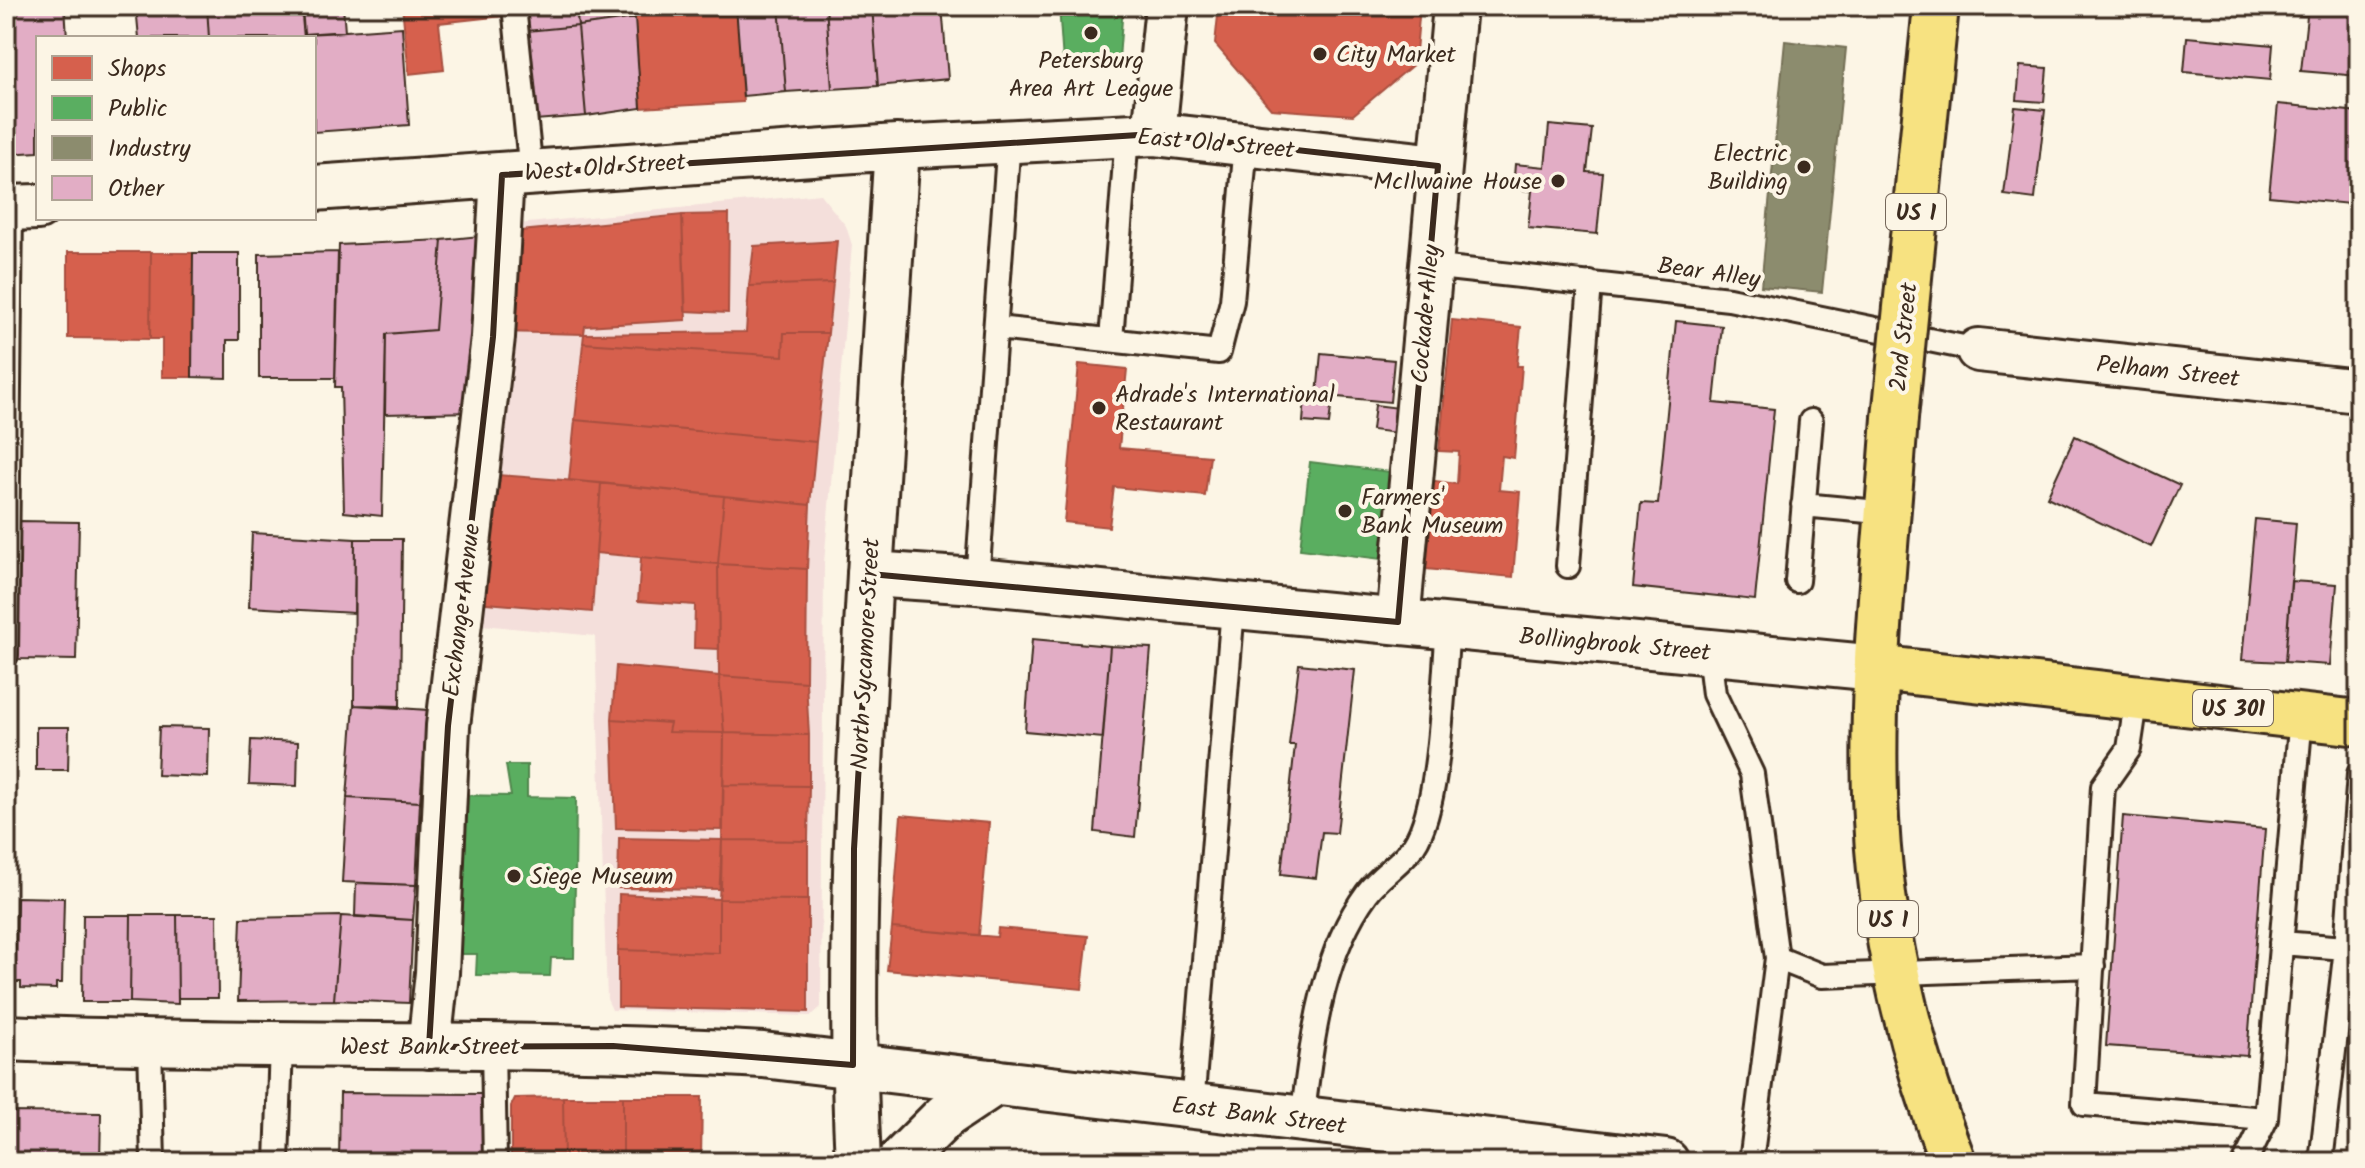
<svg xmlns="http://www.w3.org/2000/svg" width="2365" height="1168" viewBox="0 0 2365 1168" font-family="Kalam,sans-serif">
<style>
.built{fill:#f4dfdb}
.shops{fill:#d6604d;stroke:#a8503f;stroke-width:2}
.public{fill:#5aae61;stroke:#51864d;stroke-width:2}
.industry{fill:#8c8c6e;stroke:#746f56;stroke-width:2}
.building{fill:#e2adc5;stroke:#3b2a1e;stroke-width:2}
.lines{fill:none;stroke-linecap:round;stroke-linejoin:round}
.service-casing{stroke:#3b2a1e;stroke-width:28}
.minor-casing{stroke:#3b2a1e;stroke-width:48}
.tertiary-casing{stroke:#3b2a1e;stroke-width:50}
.secondary-casing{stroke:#3b2a1e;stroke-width:50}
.primary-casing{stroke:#3b2a1e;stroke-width:50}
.service{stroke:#fcf5e5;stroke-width:22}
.minor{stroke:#fcf5e5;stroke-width:42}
.tertiary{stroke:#fcf5e5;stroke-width:44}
.secondary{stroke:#fcf5e5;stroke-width:44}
.primary{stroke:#f7e281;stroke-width:44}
.primary-bridge-casing{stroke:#3b2a1e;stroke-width:50;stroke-linecap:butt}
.primary-bridge{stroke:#f7e281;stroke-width:44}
.marked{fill:none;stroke:#3b2a1e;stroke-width:6;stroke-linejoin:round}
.poi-dot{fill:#3b2a1e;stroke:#fcf5e5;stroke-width:3}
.labels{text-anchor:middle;stroke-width:8;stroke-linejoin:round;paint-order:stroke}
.shield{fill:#fcf5e5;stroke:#75675a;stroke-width:2}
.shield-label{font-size:22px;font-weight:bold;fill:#3b2a1e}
.poi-label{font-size:24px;fill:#3b2a1e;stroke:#fcf5e5;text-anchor:start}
.street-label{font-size:24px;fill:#3b2a1e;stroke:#fcf5e5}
</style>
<rect width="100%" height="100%" fill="#fcf5e5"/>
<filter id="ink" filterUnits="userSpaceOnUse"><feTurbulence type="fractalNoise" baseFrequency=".0125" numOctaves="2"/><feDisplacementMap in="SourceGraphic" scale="16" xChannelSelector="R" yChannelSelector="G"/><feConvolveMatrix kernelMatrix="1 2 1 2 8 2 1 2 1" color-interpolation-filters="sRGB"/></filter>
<g filter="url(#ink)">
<!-- built -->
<path class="built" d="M820,194L846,226L852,245L824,563L821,1007L811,1016L612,1010L607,999L595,636L482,625L472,610L508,225Z"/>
<!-- shops -->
<path class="shops" d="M402,6H501L502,16L439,23L444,70L409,74Z
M634,6H736L743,102L641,108Z
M1219,6H1420L1415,63L1353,115L1271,109L1215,44Z
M729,214L728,313L685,311L682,215Z
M682,215L686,320L585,326L584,334L501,332L511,232Z
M837,241L833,283L749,286L754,246Z
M68,252H151L150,339L68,338Z
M151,252L193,253L192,377H162V339H150Z
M833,283L828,333H784L783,356L583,343L584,334L746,332L749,286Z
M1452,320L1521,327L1517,366H1522L1514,458L1502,456L1499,490L1520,492L1513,577L1426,569L1434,481L1457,484L1459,452L1439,451Z
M784,333H828L816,442L575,420L583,343L783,356Z
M1079,364L1127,369L1119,448L1210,456L1205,496L1114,487L1109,527L1064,522Z
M575,420L816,442L810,505L569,480Z
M485,474L601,483L592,612L475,602Z
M601,483L724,496L718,564L596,553Z
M724,496L810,505L807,569L718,564Z
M641,557L718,564L719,649L694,648L695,605L638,601Z
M718,564L807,569L806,682L719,676Z
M616,666L719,676L724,733L668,732L670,723L612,719Z
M719,676L806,682L809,735L724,733Z
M612,719L670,723L668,732L724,733L723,830L616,828Z
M724,733L809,735V786L723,785Z
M723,785L809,786L808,841L722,840Z
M901,815L989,823L979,935L892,928Z
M619,838L722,840L721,889L618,888Z
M722,840L808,841V900L719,899Z
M619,894L719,899V953L618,950Z
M719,899L808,900V1012L618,1007V950L719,953Z
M892,928L997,937L998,928L1088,936L1082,989L887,970Z
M563,1097L564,1162H511V1106L515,1098Z
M563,1097H623V1162H564Z
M623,1097H702L701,1162H623Z"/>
<!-- public -->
<path class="public" d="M1059,6H1123L1119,59L1063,62Z
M1310,462L1391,472L1381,559L1300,549Z
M506,765H527V797L576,798L574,958H551L550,976L476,975L477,954H453L455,795L511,796Z"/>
<!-- industry -->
<path class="industry" d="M1785,41L1846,48L1822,292L1761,286Z"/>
<!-- building -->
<path class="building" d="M6,6H65L67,38H38V152L6,154Z
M136,6H207L209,38H139Z
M207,6H301L304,38H209Z
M302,6H343L345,32L304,34Z
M525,6H576L578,26L527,31Z
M576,6H634L635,18L578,26Z
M736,6H779L786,92L743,96Z
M779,6H826L832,89L786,92Z
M826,6H872L878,86L832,89Z
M872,6H942L948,79L878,86Z
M2284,6H2359V76L2301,71L2307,16L2283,14Z
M635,18L641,108L586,116L578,26Z
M578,26L586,116L535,120L527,31Z
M402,27L409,125L314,132V38H304V34Z
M2187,37L2273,45L2270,80L2184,72Z
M2020,66L2047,68L2044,102L2017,100Z
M2278,104L2359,112V205L2269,196Z
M2015,107L2045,110L2035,199L2004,195Z
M1549,125L1592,129L1587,172L1603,173L1597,234L1528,228L1532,191L1513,189L1515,164L1545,167Z
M489,235L473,412L385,414L386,334L435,330L442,240Z
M442,240L435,330L386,334L382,516L344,512L341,387H335L339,245Z
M338,252L335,378H259V254Z
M193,253H239V340H227V378L192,377Z
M1676,321L1722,326L1714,403L1774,409L1755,600L1633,587L1641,503L1658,504Z
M1321,353L1394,360L1390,402L1317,395Z
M1305,398L1332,400L1329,424L1303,422Z
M1375,405L1399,408L1397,433L1372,430Z
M2075,436L2180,485L2151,547L2047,497Z
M2255,519L2296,523L2285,662L2242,660Z
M20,521L79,522L76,660L18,659Z
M252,533L355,539L354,613L249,607Z
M355,539H402L400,706L354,705Z
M2291,581L2337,584L2330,665L2285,662Z
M1032,639L1110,646L1103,738L1025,731Z
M1110,646L1151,648L1135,837L1095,832Z
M1299,664L1355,670L1337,833L1322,832L1316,878L1281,874L1295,745H1289Z
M354,705L428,710L420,802L347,798Z
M36,727H69L68,770H36Z
M159,727L209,728L208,777L157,775Z
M251,740L298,742L297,786L249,784Z
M347,798L420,802L416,885L342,882Z
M2123,816L2265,829L2247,1056L2106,1046Z
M356,883L416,885L413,920L355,916Z
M17,897L64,898L62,983H56V989L21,988V982H15Z
M83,915H131L130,1002H82Z
M131,915H177L178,1004L130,1002Z
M177,915H217L218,998H178Z
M341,916L413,920L409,1003L334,1000Z
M341,916L334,1000L238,1001L241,918Z
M340,1093L482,1094V1162H339Z
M6,1112L101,1113L100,1162H6Z"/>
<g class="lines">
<defs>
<path id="service" d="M514,6L531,173
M1429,266L1729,299L1978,350
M997,328L1219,352L1232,301L1246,144
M1111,340L1127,135
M1803,505L1889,513
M1568,566L1590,283
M977,581L1009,139
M1797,581L1811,421
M1709,653L1714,694L1752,774L1777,958L1751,1162
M6,655L11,209
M2137,696L2129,749L2103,786L2084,1104L2266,1119
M2281,943L2359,949
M1777,958L1822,976L2093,966
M150,1043L153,1162
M493,1046L495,1162
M1192,1106L1233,608
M1302,1120C1312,1044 1320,957 1367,893C1380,875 1402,863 1414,845C1441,805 1443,679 1448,628
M277,1162L281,1045
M2245,1162L2266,1119L2301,716
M2321,1162L2346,948L2359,774"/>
<path id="minor" d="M1154,134L1167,6
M897,147L1154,134L1438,166
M1978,350L2359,391
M1398,622L1455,6
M429,1047L437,973L448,726L493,337L502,175"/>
<path id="tertiary" d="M6,1038C258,1049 511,1040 763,1055L1666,1162
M858,1162C848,965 859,771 870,574
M899,1162L945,1116L996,1082"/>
<path id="secondary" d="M314,188L897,147L870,574L977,581L1877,668
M6,208L38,207"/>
<path id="primary" d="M1895,418C1886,551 1869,686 1876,819C1882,936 1911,1053 1953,1162
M1877,668L2359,723"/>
</defs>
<!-- service casing -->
<use href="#service" class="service-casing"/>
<!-- minor casing -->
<use href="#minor" class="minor-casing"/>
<!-- tertiary casing -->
<use href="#tertiary" class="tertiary-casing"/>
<!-- secondary casing -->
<use href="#secondary" class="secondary-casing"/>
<!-- primary casing -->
<use href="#primary" class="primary-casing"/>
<!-- service -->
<use href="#service" class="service"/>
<!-- minor -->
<use href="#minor" class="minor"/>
<!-- tertiary -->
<use href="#tertiary" class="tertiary"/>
<!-- secondary -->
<use href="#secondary" class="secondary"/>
<!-- primary -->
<use href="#primary" class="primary"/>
<defs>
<path id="primary-bridge" d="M1895,418L1936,6"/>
</defs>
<!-- primary-bridge casing -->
<use href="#primary-bridge" class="primary-bridge-casing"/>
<!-- primary-bridge -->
<use href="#primary-bridge" class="primary-bridge"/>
</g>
</g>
<!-- marked area -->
<path class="marked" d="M1154,134L1438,166L1398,622L870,574L854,849L853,1065L613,1046L429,1047L448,726L493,337L502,175Z"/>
<!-- markers -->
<g class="poi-dot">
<circle cx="1091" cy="33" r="8"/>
<circle cx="1320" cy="54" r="8"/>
<circle cx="1804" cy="167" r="8"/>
<circle cx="1558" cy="181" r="8"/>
<circle cx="1099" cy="408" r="8"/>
<circle cx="1345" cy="511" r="8"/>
<circle cx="514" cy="876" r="8"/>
</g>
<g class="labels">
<!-- shield labels -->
<g class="shield">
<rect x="1886" y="194" width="60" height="36" rx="6"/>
<rect x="2193" y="690" width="80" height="36" rx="6"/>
<rect x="1858" y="901" width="60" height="36" rx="6"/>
</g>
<g class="shield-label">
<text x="1916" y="220">US 1</text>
<text x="2233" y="716">US 301</text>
<text x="1888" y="927">US 1</text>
</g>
<!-- poi labels -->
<g class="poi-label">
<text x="1336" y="62">City Market</text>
<text x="1091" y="68" text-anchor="middle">Petersburg<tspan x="1091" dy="28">Area Art League</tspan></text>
<text x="1788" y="161" text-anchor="end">Electric<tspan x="1788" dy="28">Building</tspan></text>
<text x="1542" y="189" text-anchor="end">McIlwaine House</text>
<text x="1115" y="402">Adrade's International<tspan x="1115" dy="28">Restaurant</tspan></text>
<text x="1361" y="505">Farmers'<tspan x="1361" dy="28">Bank Museum</tspan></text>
<text x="530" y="884">Siege Museum</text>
</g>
<!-- street labels -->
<g class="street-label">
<text transform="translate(1216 143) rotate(5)" y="8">East Old Street</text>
<text transform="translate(605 167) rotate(-4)" y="8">West Old Street</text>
<text transform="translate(1709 272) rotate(8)" y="8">Bear Alley</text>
<text transform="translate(1425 314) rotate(-85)" y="8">Cockade Alley</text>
<text transform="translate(1903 337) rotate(-84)" y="8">2nd Street</text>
<text transform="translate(2168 371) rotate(6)" y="8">Pelham Street</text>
<text transform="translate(461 610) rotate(-83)" y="8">Exchange Avenue</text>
<text transform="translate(1615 644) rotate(5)" y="8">Bollingbrook Street</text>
<text transform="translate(865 654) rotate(-87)" y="8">North Sycamore Street</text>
<text x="430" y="1054">West Bank Street</text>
<text transform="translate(1259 1115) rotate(7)" y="8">East Bank Street</text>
</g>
</g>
<!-- margin -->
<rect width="2365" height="1168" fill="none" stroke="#fcf5e5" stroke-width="32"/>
<rect x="16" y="16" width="2333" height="1136" fill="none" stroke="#3b2a1e" stroke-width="3" filter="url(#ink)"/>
<!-- legend -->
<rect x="36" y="36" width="280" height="184" fill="#fcf5e5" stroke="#afa495" stroke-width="2"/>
<rect x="52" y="56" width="40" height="24" fill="#d6604d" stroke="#afa495" stroke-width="2"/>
<text x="108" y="76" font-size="24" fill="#3b2a1e">Shops</text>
<rect x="52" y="96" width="40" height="24" fill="#5aae61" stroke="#afa495" stroke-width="2"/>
<text x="108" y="116" font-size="24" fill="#3b2a1e">Public</text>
<rect x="52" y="136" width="40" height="24" fill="#8c8c6e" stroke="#afa495" stroke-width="2"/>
<text x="108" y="156" font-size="24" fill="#3b2a1e">Industry</text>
<rect x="52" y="176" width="40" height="24" fill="#e2adc5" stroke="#afa495" stroke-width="2"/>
<text x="108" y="196" font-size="24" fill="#3b2a1e">Other</text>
</svg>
